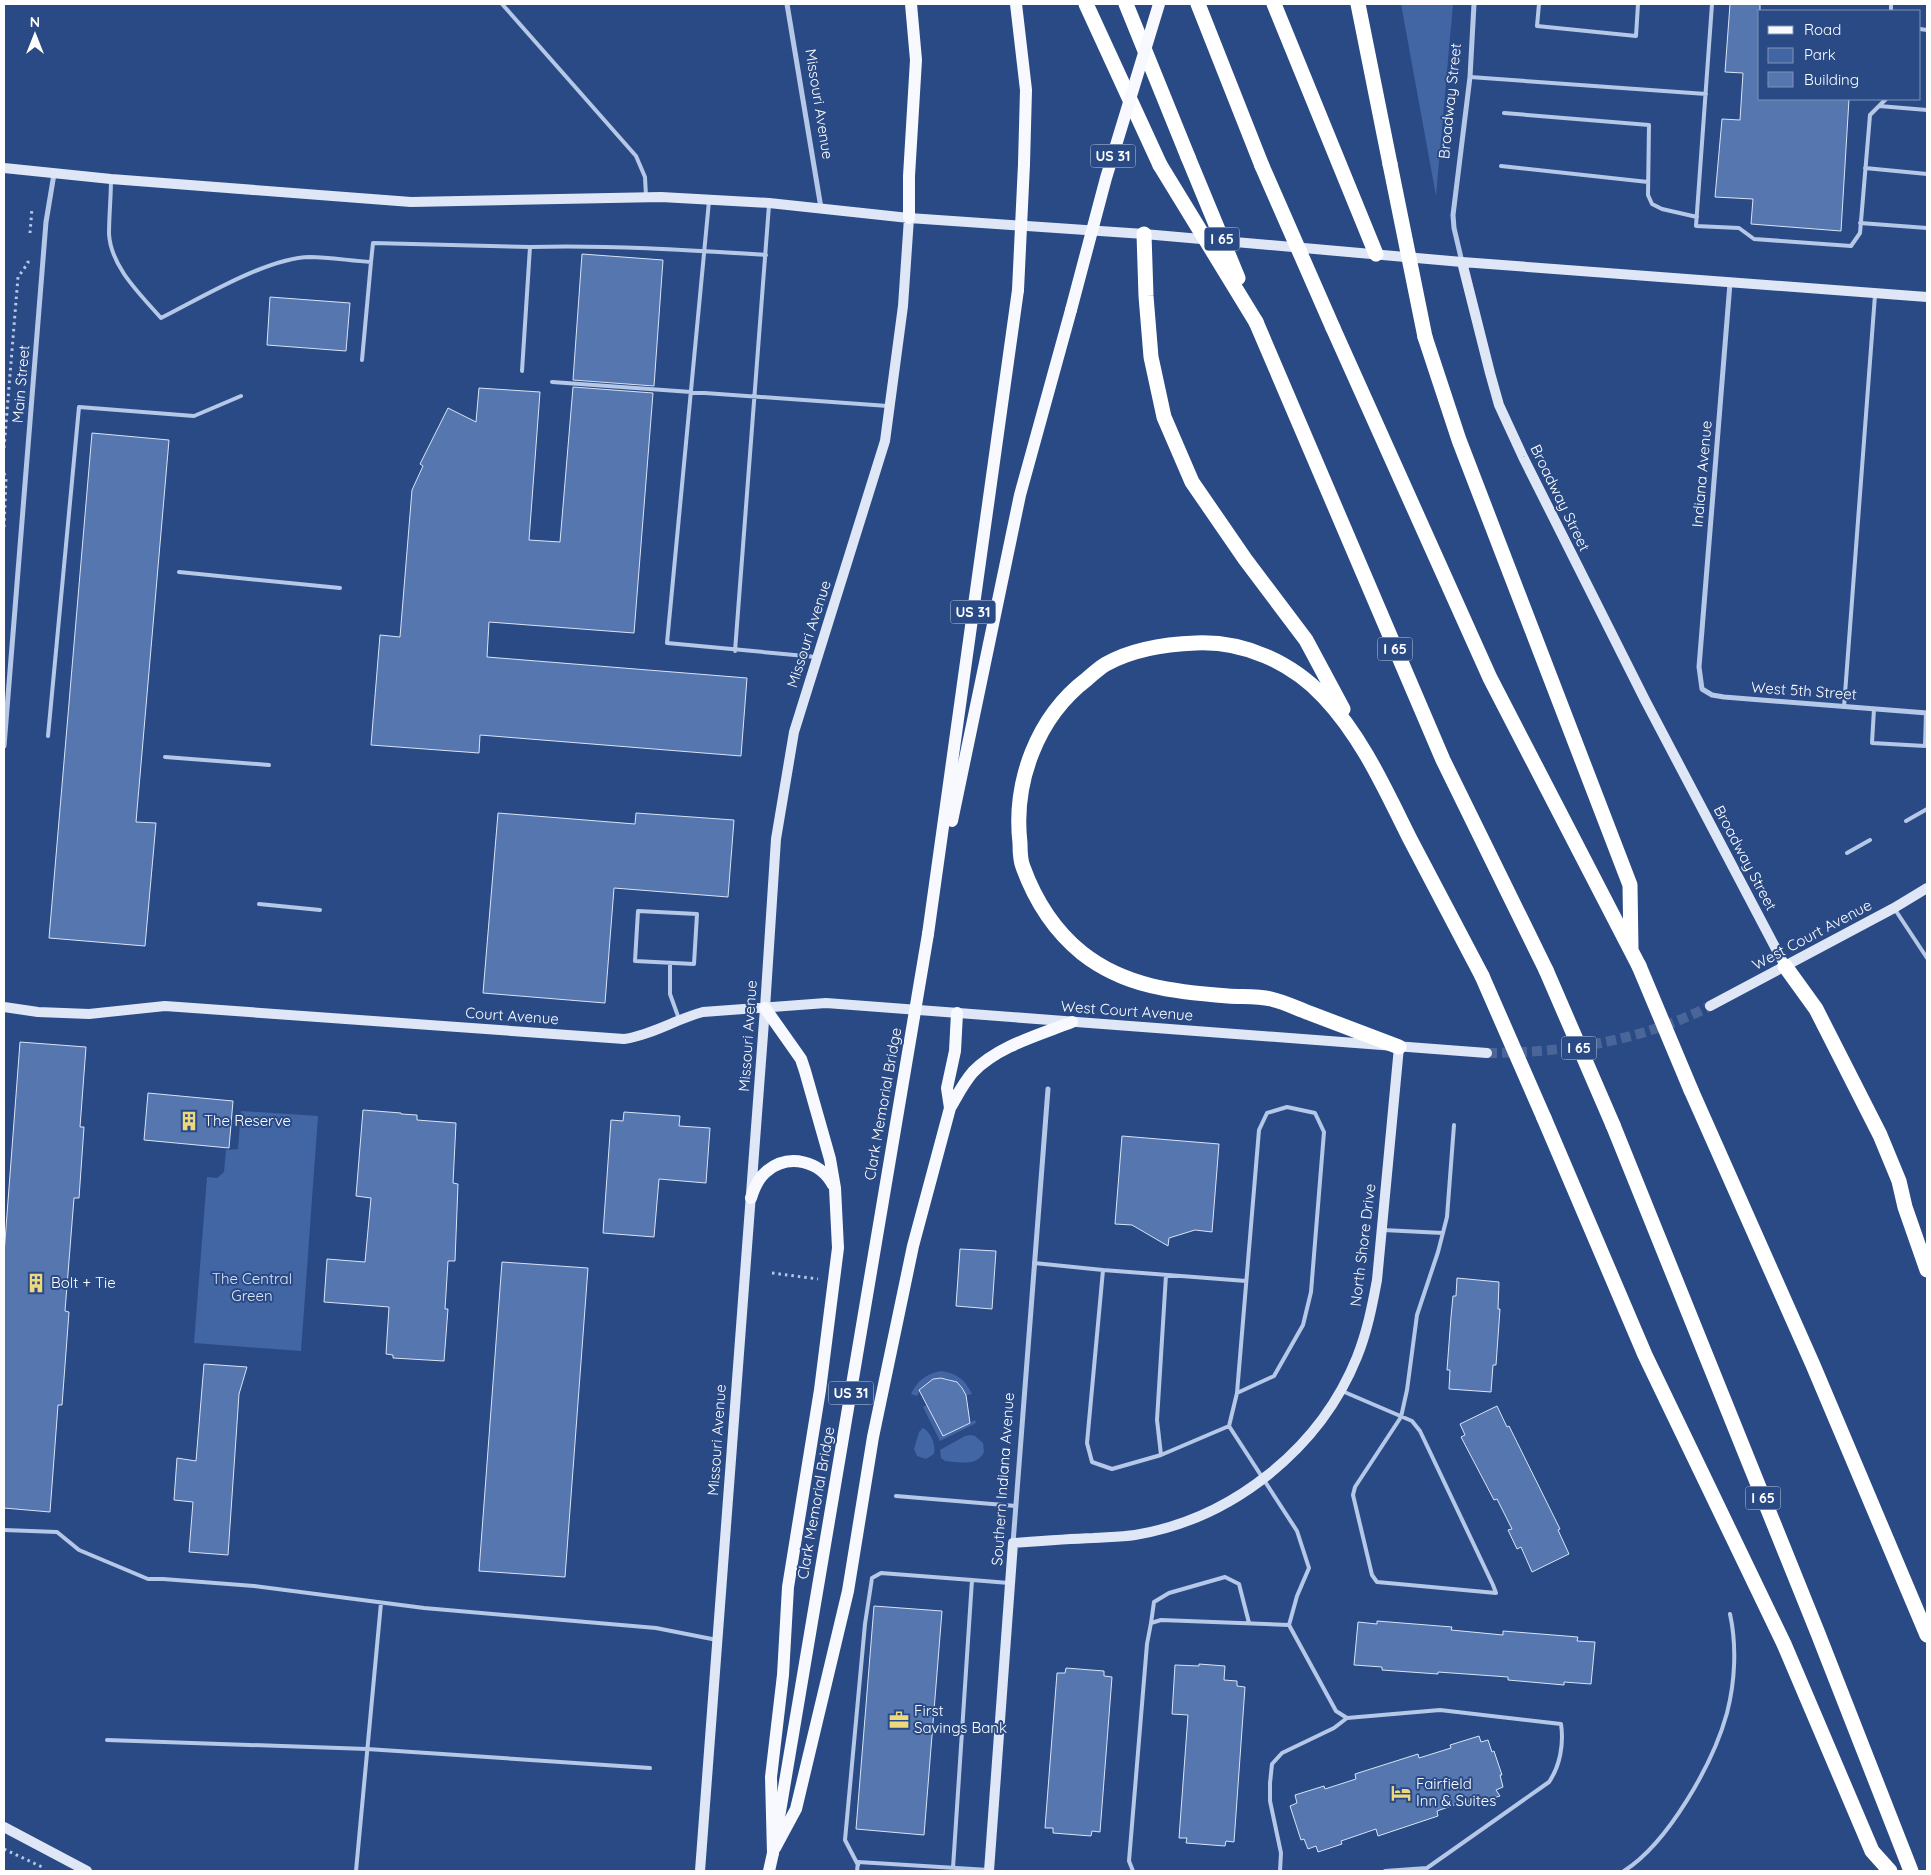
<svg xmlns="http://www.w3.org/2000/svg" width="1931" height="1875" viewBox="0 0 1931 1875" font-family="Quicksand,sans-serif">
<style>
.green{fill:#4265a4}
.building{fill:#5676af;stroke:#d9e4f6}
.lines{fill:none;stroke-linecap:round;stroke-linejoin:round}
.secondary-tunnel{stroke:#4a6598;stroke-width:10;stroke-dasharray:10 5;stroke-linecap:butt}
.path{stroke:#b6c8e7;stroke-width:3;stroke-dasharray:2.5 4;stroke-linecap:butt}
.lane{stroke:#b6c8e7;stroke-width:4}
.street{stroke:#b6c8e7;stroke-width:5}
.secondary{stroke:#dfe7f7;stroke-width:10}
.primary{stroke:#f7f9fe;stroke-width:12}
.highway{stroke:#fff;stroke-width:15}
.primary-bridge{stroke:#f7f9fe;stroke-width:12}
.highway-bridge{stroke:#fff;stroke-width:15}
.labels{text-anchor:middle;stroke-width:4;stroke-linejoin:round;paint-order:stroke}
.shield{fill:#2a4a86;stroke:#bfc9db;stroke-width:1}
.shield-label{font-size:14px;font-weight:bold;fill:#fff}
.street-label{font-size:15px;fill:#fff;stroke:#2a4a86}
.poi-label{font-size:15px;fill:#fff;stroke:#2a4a86;text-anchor:start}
.park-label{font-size:15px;fill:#d9e4f6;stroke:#2a4a86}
</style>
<rect width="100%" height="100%" fill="#2a4a86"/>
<!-- green -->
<path class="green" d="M1401,4H1453L1436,196Z
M241,1111L318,1116L301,1351L194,1343L207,1177L217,1178L224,1172L226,1150L238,1149Z
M941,1371C957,1373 965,1380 972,1394L966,1395C954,1372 929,1372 917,1396L911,1394C918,1380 926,1374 941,1371Z
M927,1405L943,1436L975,1420L976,1423L940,1441L923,1407Z
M923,1428C931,1432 936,1445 934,1454L926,1459L917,1456L914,1449L919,1432Z
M970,1435L975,1436L983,1443L984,1452C977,1467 959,1462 945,1461L941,1458L940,1450L965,1436Z"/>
<!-- building -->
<path class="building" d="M1730,4H1760V99H1849L1841,231L1751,224L1753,199L1715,197L1722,119L1740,120L1743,73L1725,72Z
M582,254L663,260L654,386L573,380Z
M270,297L350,303L346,351L267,345Z
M573,387L653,393L634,633L489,622L487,657L747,678L741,756L480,735L479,753L371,745L380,635L400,637L412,490L423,466L420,464L448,408L476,422L479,388L540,392L529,540L560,542Z
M92,433L169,440L136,822L156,823L145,946L49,938Z
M498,813L635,824L636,813L734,820L728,897L614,888L605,1003L483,993Z
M20,1042L86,1047L80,1127H84L79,1198H74L65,1311L69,1312L62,1405H58L50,1512L4,1508V1254Z
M148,1093L233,1101L229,1148L144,1140Z
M363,1110L401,1113V1114L417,1115V1120L456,1123L453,1183L458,1184L455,1261H448L445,1309H448L444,1361L393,1358V1355L386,1354L389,1307L324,1302L327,1259L365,1262L371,1198L356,1196Z
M624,1112L680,1116L679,1126L710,1128L706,1183L659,1179L654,1237L603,1233L611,1120L623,1121Z
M1122,1136L1219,1144L1212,1232L1195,1230L1169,1238L1168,1246L1132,1225L1115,1224Z
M960,1249L996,1251L992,1309L956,1306Z
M502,1262L588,1268L565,1577L479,1571Z
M1457,1278L1499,1282L1498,1309H1500L1496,1365H1493L1491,1392L1449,1389L1450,1370H1447L1451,1317L1453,1296H1456Z
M204,1364L247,1367L239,1394L228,1555L189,1552L193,1502L174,1500L177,1458L196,1461Z
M941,1378L957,1382L962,1388L966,1395L970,1423L943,1436L919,1390L933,1379Z
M1497,1406L1507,1427L1509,1426L1560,1529L1558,1530L1569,1554L1532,1572L1521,1547L1517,1549L1508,1530L1512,1529L1497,1499L1494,1500L1461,1437L1465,1435L1460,1424Z
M874,1606L942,1611L924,1835L856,1829Z
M1377,1621L1452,1627L1451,1630L1503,1635V1631L1578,1637L1577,1641L1595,1642L1591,1684L1564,1682V1685L1508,1680V1677L1438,1672V1674L1382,1670V1667L1354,1665L1358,1622L1377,1624Z
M1199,1664L1225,1666L1224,1680L1237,1681V1686L1245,1687L1234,1842L1226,1841L1225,1846L1186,1843L1187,1838H1179L1188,1715L1172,1714L1175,1665L1199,1666Z
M1066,1668L1104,1671V1676L1112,1677L1100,1832L1092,1831L1091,1836L1053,1833V1828H1045L1057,1673H1065Z
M1479,1736L1481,1742L1488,1740L1492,1752L1494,1751L1502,1775H1500L1503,1787L1496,1790L1500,1796L1470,1806L1468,1800L1437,1811L1438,1816L1378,1836L1376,1829L1341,1841L1342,1844L1318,1852L1316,1846L1308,1849L1304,1839L1301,1840L1290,1806L1297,1803L1295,1795L1324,1786L1325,1789L1356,1779L1355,1774L1418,1754L1419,1758L1451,1748L1450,1745Z"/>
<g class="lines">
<!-- secondary-tunnel -->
<path class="secondary-tunnel" d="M1487,1053C1564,1053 1642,1041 1710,1006"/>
<!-- path -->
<path class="path" d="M30,233L32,208
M4,448L18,277L28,263V259
M4,473L6,479L4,528
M772,1273L818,1279
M4,1849L42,1867"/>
<!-- lane -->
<path class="lane" d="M502,4L636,156L645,177L646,196
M1539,4L1537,26L1636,36L1638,4
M1712,4L1696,226L1739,228L1754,239L1851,246L1860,233L1870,115L1886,99
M1891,11V4
M1920,29L1927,30
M1470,77L1706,94
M1879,106L1927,110
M1504,113L1649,125L1648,195L1652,204L1662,209L1697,217
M1501,166L1648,182
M1865,168L1927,174
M111,179C111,197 109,216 109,234C111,267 140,294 161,318C201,298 266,258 310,257C330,257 351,261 371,262L362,360
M709,201L667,643L816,657
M1860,223L1927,228
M530,247C609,245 687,250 766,255
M371,262L373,243L530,247L522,371
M552,382L888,406
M179,572L340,588
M735,651L769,205
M1844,707L1875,295
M1874,709L1872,743L1925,746L1926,713
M48,736L79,407L194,416L241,396
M165,757L269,765
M1906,821L1927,809
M1847,853L1870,840
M259,904L320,910
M1894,908L1927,958
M638,911L697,914L694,964L635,961Z
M670,963V994L679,1019
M1383,1230L1443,1233
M1034,1263L1103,1270L1087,1443L1092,1462L1112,1469L1161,1455L1229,1426
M1103,1270L1246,1281
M1342,1391L1412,1421L1420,1431L1493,1585L1496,1593L1377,1582L1372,1575L1353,1495L1355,1487L1401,1417L1407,1390L1417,1315L1438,1252L1447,1217L1454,1125
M1237,1393L1274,1376L1303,1325L1311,1292L1324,1132L1315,1113L1287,1107L1267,1113L1259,1130L1237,1393L1229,1426L1297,1531L1309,1568L1297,1596L1289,1625L1336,1711L1347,1718L1440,1710L1561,1724C1564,1744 1560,1766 1549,1782L1427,1868L1385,1871
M1161,1455L1157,1420L1166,1275
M896,1496L1016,1506
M4,1530L57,1532L79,1550L148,1579H163L254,1586L424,1608L656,1628L717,1640
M1151,1623L1154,1602L1169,1593L1225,1577L1239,1584L1249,1623
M107,1740L367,1749L650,1768
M858,1865L845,1840L865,1624L872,1578L881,1573L972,1580
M953,1868L972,1580L1009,1583
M356,1871L381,1603
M857,1871L858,1862L989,1870
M1133,1871L1129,1861L1147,1644L1151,1623L1161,1620L1289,1625
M1280,1871L1281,1853L1270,1801V1783L1272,1764L1282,1753L1334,1728L1347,1718
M1624,1871C1668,1843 1713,1764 1727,1713C1735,1682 1737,1646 1730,1614"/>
<!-- street -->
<path class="street" d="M787,4L821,208
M1462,262L1454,228L1453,215L1470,77L1474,4
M1730,283L1699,667L1702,689L1712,695L1724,697L1927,713
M4,746L46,222L54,174
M1013,1543L1048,1089"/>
<!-- secondary -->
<path class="secondary" d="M4,168L111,179L411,202L661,197L769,203L909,218L1144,234L1462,262L1927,297
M1462,262L1490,373L1499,405L1523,457L1645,700L1785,966
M1710,1006L1894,908L1927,888
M4,1007L38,1012L89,1014L165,1006L624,1039C652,1035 676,1019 703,1012L826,1003L1487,1053
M4,1827L87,1871
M700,1871L765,1008L776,839L794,732L885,441L903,306L909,218
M989,1871L1013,1543C1040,1541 1066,1539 1093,1538C1107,1537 1121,1537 1135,1535C1232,1519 1320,1449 1357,1357C1367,1332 1372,1307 1377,1280L1399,1047"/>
<!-- primary -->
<path class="primary" d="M1016,4L1026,90L1024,164
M909,218V176L916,60L911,4
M952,821L1020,495L1071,310
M928,934L1018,290
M765,1008L801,1059L805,1071L830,1159L835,1188L838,1248L820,1390L788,1587L783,1675L771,1777L773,1853L769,1871
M950,1108C957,1096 964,1082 973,1072C998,1046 1039,1035 1072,1022
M751,1198C754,1188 758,1178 767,1171C789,1153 820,1161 833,1185
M775,1848L796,1809L848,1591L873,1437L913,1246L950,1108L947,1088L955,1051L957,1013"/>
<!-- highway -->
<path class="highway" d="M1086,4L1160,165
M1126,4L1188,157
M1198,4L1262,166
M1274,4L1376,254
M1358,4L1390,164
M1144,234L1146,296L1151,357L1164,417L1192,482L1245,559L1306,640L1343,709
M1256,322L1443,760L1546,970
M1333,328L1490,678L1639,966
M1425,337L1459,440L1630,885L1631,948
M1785,966L1816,1009L1880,1135L1899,1181L1905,1207L1927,1270
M1399,1047C1370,1036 1341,1025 1312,1014C1298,1009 1285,1002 1271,999C1257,996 1242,997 1228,996C1175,992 1125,987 1082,953C1055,931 1035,900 1023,867C1020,860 1020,851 1020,843C1013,782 1037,717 1087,679C1093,674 1099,668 1106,664C1133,649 1167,644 1196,643C1244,641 1291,662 1324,697C1362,737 1385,789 1410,839C1434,885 1458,930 1482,976
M1691,1090L1813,1365L1927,1635
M1544,1118L1645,1355L1784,1644L1872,1851L1890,1871
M1613,1125L1817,1631L1911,1871"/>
<!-- primary-bridge -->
<path class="primary-bridge" d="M1018,290L1024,164
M1071,310L1106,178L1159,4
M773,1853L928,934"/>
<!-- highway-bridge -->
<path class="highway-bridge" d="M1188,157L1238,278
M1390,164L1425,337
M1160,165L1256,322
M1262,166L1333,328
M1639,966L1691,1090
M1546,970L1613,1125
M1482,976L1544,1118"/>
</g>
<!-- icons -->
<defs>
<symbol id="building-bare" viewBox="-9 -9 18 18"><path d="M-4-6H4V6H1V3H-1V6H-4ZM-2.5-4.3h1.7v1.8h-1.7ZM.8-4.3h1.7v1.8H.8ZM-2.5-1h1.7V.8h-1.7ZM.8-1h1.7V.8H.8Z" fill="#eed87e" stroke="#2a4a86" stroke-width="2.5" paint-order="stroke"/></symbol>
<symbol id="office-bare" viewBox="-9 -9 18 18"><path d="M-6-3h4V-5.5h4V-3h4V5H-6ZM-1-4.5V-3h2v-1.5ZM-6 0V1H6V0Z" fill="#eed87e" stroke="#2a4a86" stroke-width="2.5" paint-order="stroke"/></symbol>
<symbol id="hotel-bare" viewBox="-9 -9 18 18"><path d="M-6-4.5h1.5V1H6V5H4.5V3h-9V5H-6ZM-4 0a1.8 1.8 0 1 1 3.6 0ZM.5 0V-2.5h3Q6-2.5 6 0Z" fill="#eed87e" stroke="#2a4a86" stroke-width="2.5" paint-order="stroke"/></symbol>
</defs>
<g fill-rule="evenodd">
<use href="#building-bare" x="175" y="1107" width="28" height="28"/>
<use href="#building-bare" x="22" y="1269" width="28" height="28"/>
<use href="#office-bare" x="885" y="1706" width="28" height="28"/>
<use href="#hotel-bare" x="1387" y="1779" width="28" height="28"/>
</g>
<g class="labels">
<!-- shield labels -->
<g class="shield">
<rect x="1090.5" y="144.5" width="45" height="23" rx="4"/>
<rect x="1204.5" y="227.5" width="35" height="23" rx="4"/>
<rect x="950.5" y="600.5" width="45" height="23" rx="4"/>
<rect x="1377.5" y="637.5" width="35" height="23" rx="4"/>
<rect x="1561.5" y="1036.5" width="35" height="23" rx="4"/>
<rect x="828.5" y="1381.5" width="45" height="23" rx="4"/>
<rect x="1745.5" y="1486.5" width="35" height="23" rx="4"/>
</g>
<g class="shield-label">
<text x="1113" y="161">US 31</text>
<text x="1222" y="244">I 65</text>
<text x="973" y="617">US 31</text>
<text x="1395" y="654">I 65</text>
<text x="1579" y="1053">I 65</text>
<text x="851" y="1398">US 31</text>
<text x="1763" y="1503">I 65</text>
</g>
<!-- street labels -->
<g class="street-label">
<text transform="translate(1450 101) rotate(-84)" y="5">Broadway Street</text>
<text transform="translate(819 104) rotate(81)" y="5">Missouri Avenue</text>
<text transform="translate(21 384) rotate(-85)" y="5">Main Street</text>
<text transform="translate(1702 474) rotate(-85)" y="5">Indiana Avenue</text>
<text transform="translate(1560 498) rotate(64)" y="5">Broadway Street</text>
<text transform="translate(809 634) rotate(-72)" y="5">Missouri Avenue</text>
<text transform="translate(1804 691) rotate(4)" y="5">West 5th Street</text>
<text transform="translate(1745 858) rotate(62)" y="5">Broadway Street</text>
<text transform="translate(1812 935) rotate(-28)" y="5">West Court Avenue</text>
<text transform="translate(1127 1011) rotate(4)" y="5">West Court Avenue</text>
<text transform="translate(512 1016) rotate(4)" y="5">Court Avenue</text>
<text transform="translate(748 1036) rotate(-86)" y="5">Missouri Avenue</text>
<text transform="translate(883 1104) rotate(-80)" y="5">Clark Memorial Bridge</text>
<text transform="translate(1363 1245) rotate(-83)" y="5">North Shore Drive</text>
<text transform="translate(717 1440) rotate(-86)" y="5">Missouri Avenue</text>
<text transform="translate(1003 1479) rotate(-86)" y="5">Southern Indiana Avenue</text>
<text transform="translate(816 1503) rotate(-80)" y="5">Clark Memorial Bridge</text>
</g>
<!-- poi labels -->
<g class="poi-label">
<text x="204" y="1126">The Reserve</text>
<text x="51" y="1288">Bolt + Tie</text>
<text x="914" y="1716">First<tspan x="914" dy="17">Savings Bank</tspan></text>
<text x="1416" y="1789">Fairfield<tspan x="1416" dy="17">Inn &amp; Suites</tspan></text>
</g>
<!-- park labels -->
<g class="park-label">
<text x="252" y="1284">The Central<tspan x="252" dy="17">Green</tspan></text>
</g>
</g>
<!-- border -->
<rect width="1931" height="1875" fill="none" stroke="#ffffff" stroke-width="10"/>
<!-- legend -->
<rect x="1758" y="10" width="162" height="90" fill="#2a4a86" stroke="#7f92b6"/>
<rect x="1768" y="26" width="25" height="8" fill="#f7f9fe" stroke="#7f92b6"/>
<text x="1804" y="35" font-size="15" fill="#ffffff">Road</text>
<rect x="1768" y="48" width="25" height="15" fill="#4265a4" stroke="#7f92b6"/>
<text x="1804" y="60" font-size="15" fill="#ffffff">Park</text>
<rect x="1768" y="72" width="25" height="15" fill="#5676af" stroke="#7f92b6"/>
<text x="1804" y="85" font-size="15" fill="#ffffff">Building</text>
<!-- north arrow -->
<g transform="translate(35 35)" stroke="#2a4a86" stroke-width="4" paint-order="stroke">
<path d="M0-4L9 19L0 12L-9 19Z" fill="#ffffff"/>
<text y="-8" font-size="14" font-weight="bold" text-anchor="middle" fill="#ffffff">N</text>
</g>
</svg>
